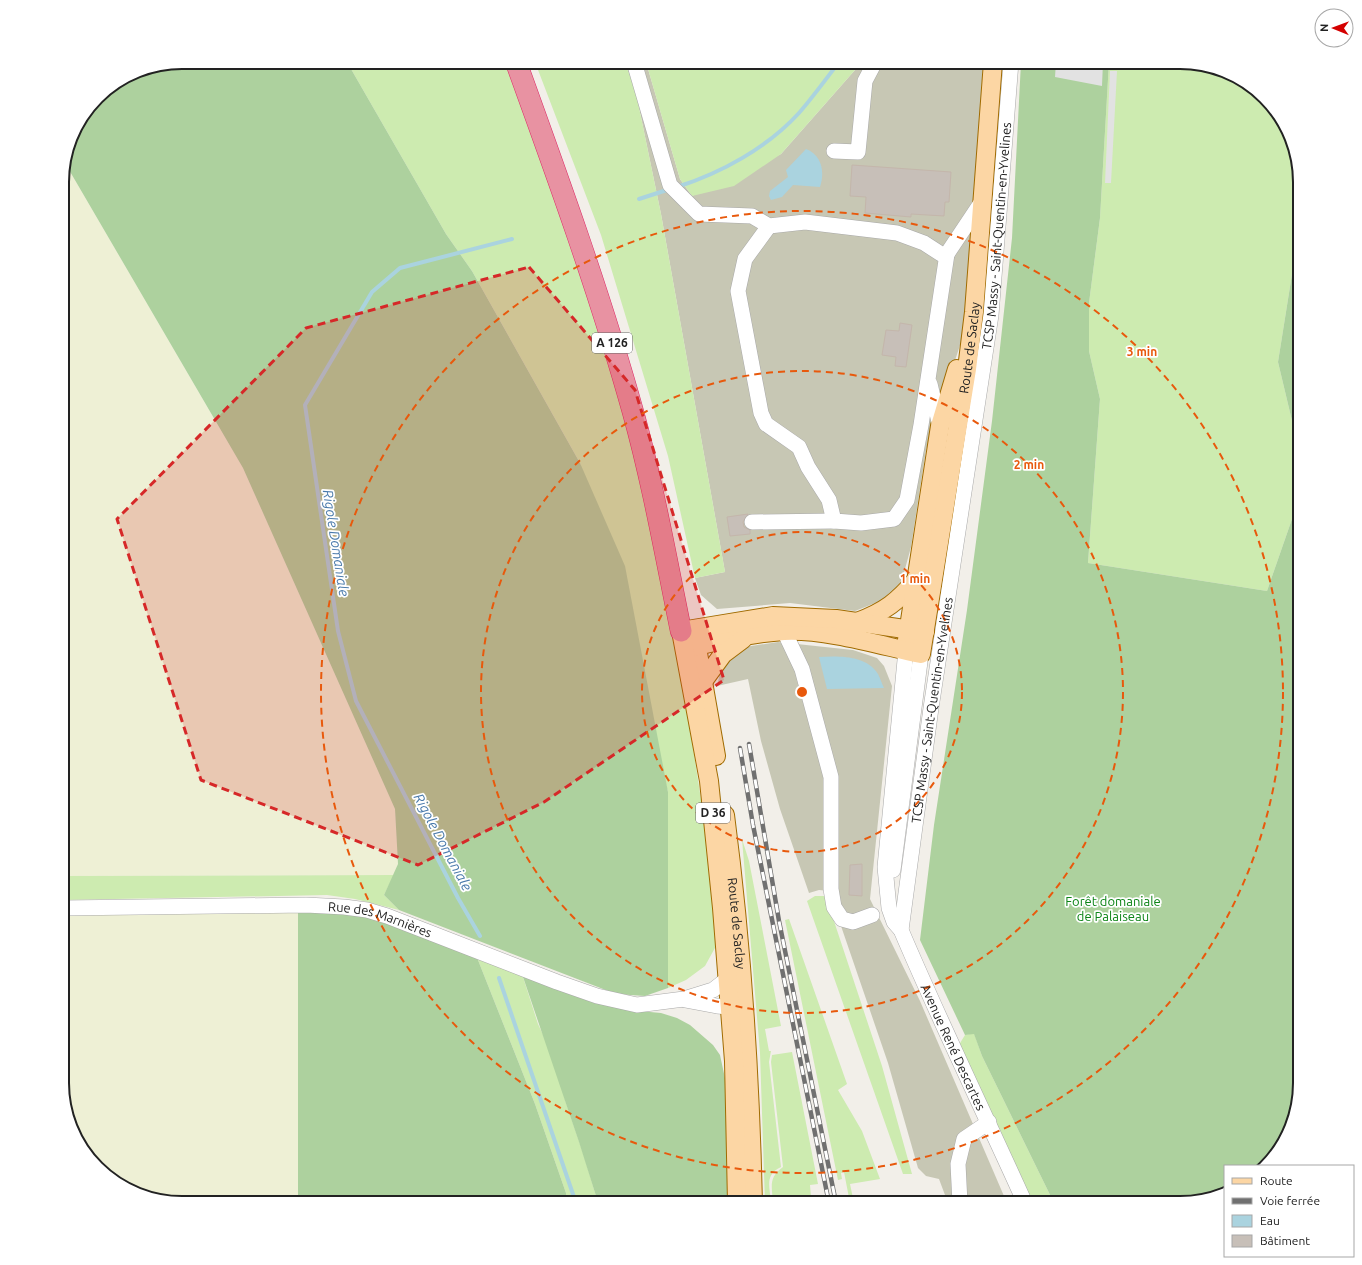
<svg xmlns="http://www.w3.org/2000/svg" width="1362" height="1265" viewBox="0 0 1362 1265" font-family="Ubuntu,sans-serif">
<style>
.construction{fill:#c7c7b4}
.farmland{fill:#eef0d5}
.grass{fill:#cdebb0}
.forest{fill:#add19e}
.parking{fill:#e2e2e2}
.water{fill:#aad3df}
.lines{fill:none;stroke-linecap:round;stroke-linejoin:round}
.stream{stroke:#aad3df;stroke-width:4}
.building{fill:#c7bfb8;stroke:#c4b6ab}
.minor-casing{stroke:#a9a9a9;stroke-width:16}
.major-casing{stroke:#a06b00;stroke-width:20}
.highway-casing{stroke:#dc2a67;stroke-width:22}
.minor{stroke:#fff;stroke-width:15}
.major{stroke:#fcd6a4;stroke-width:18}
.highway{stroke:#e892a2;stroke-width:21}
.rail-casing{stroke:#707070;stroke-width:4.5}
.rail{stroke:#fff;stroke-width:3;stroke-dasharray:9;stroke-linecap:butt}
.marked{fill:#d62828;fill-opacity:0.2;stroke:#d62828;stroke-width:3;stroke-dasharray:8 5;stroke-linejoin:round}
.ring{fill:none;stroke:#e8590c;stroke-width:2;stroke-dasharray:7 5}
.labels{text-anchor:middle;stroke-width:3.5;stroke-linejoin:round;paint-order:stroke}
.shield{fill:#fff;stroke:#646464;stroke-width:1}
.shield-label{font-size:12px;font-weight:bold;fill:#222}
.street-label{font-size:13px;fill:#222;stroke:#fff}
.park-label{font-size:13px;fill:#0c8416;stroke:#fff}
.water-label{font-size:14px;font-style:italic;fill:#4a7aab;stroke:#fff}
.rim{fill:none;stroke:#222;stroke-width:2}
.centre{fill:#e8590c;stroke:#fff;stroke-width:2}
.ring-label{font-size:12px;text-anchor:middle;font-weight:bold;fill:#e8590c;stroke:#fff;stroke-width:3.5;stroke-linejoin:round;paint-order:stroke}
</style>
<rect width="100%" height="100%" fill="#f2efe9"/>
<!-- construction -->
<path class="construction" d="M625,62H646L680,179L692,196L781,154L862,62H983L974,230L962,339L926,450L911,547L902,580L888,598L855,611L790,603L717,609L701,595L695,578L725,572L661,214L636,93Z
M778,642L853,650L877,658L884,666L892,686L870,899L920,1001L1007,1203H948L939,1179L926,1176L918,1168L888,1063L829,891L819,890L809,893L780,809L761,741L748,679L717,686L720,673L725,662L745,647Z"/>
<!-- farmland -->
<path class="farmland" d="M65,163L243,468L395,809L398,864L394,875L62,876V174Z
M298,909V1203H182L136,1194L97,1168L71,1129L62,1091V913Z"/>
<!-- grass -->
<path class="grass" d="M347,62H507L550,171L628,427L678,650L706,832L715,913L716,946L705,966L686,980L668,988V792L580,463L472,271L446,234Z
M535,62H625L636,93L661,214L725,572L695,578L668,456L601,235Z
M646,62H862L781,154L734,186L692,196L680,179Z
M1109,62H1181L1226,71L1265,97L1291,136L1300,174V224L1278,362L1293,425L1300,469V496L1267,591L1088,563L1100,399L1089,351V303L1100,218Z
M742,839L749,861L781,1026L765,1029L769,1051H771L769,1062L781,1167C764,1175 770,1187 771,1203H765L760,1053Z
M394,875L384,895L399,910L355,899L327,895L62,900V876Z
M815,896H826L827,900L882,1066L912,1174H903L807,901Z
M789,919L847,1084L838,1090L862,1131L880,1179L850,1184L854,1203H850L844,1172L841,1173L842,1179L838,1180L785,920Z
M476,955L522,974L538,1024L554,1058L566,1103L584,1156L596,1196V1203H566V1193L535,1104Z
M974,1033L982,1056L1054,1203H1030L957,1048L965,1035Z
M792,1052L818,1184L810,1185L811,1197L773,1203C772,1186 768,1178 783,1167L771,1062L772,1055Z"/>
<!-- forest -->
<path class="forest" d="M182,62H347L446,234L472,271L580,463L625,566L668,792V988L645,996L616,994L399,910L384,895L398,864L395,809L243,468L65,163L74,129L103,92L136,71Z
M1021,62H1109L1100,218L1089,303V351L1100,399L1088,563L1267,591L1300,496V1083L1291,1129L1266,1166H1225V1194L1181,1203H1054L982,1056L974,1034L965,1035L920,940L934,825L967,610L992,421L1012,238Z
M1300,224V469L1293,425L1278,362Z
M298,909L340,911L397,924L476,955L535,1104L566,1193V1203H298Z
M522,974L639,1011L661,1013L677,1018L690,1025L713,1045L720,1055L726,1083L729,1203H596V1196L579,1142Z"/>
<!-- parking -->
<path class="parking" d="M1056,62H1103L1102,86L1055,77Z
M1110,71H1117L1111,183H1105Z"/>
<!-- water -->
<path class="water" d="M806,149C822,155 825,172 820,187L793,185L782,197L771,200L769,196L770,191L788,177L786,170Z
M819,657C839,656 866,655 878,674C880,678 882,684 884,688L827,689Z"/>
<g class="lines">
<!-- stream -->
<path class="stream" d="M677,187C721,173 767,148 799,113C813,97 826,79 839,62
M639,199L670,189
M480,936L458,898L356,701L338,631L305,405L372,292L400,268L512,239
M499,978L576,1203"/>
</g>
<!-- building -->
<path class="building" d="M852,165L951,172L949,202H945L944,216L911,214V217L865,213L866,197L850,196Z
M900,323L912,325L906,367L895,366L896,357L882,355L886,330L899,331Z
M748,514L743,522L744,527L750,530V534L730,536L727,517Z
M862,864V896L849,895L850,865Z"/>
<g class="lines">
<defs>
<g id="minor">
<path d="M634,62L670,185L699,214L752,216L769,226L805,222L897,233L924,243L941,254H947L983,200"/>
<path d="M834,151L858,152L865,81L875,62"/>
<path d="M769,226L745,259L738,291L761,413L766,424L799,447L808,467L829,500L834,521L861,523L894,519L907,500L921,425L947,254"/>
<path d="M930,384L940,426"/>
<path d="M752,522L834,521"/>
<path d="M784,631L802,669L831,777V889L834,907L842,919L853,922L872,915"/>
<path id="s1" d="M906,650L885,867L889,908L894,922L901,930C940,1022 984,1112 1025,1203"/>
<path d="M893,870L921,654"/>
<path id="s2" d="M62,908L306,905L344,907L367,910L387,916L557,982L597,996L637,1005L684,999L713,990L735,973"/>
<path id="s3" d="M901,930L931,708L991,315L1011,62"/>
<path d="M685,1000L717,1006L740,1008"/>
<path d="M960,1203L958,1164L964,1139L989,1122"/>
</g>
<g id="major">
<path d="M857,622C886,611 897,602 917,579"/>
<path d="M695,636L716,756"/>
<path d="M907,640L940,426L957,369"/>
<path id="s4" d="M685,649C717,641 751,633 784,631C827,629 879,645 921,654L967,369L974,312L993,62"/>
<path d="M704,680L723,654L743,639"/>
<path id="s5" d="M725,815C742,944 750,1073 753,1203"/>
<path d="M737,1203L734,1061L722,908L709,781L681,631L773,616L836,619L925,632"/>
</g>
<path id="highway" d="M516,62C558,178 600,294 633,412C653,484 666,558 681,631"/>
</defs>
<!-- minor casing -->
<use href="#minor" class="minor-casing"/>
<!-- major casing -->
<use href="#major" class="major-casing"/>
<!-- highway casing -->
<use href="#highway" class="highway-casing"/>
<!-- minor -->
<use href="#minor" class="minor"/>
<!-- major -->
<use href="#major" class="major"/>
<!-- highway -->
<use href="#highway" class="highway"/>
<defs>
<path id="rail" d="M749,744L779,921L836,1203
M740,748L753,825L829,1203"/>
</defs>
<!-- rail casing -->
<use href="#rail" class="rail-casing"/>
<!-- rail -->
<use href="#rail" class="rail"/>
</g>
<!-- marked area -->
<path class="marked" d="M529,267L635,390L724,680L544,802L418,865L201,780L117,519L306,328Z"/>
<!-- distance rings -->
<g class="ring">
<circle cx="802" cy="692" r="160"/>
<circle cx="802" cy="692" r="321"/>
<circle cx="802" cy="692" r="481"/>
</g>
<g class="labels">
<!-- shield labels -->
<g class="shield">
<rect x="592" y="333" width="40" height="20" rx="3"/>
<rect x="696" y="803" width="34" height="20" rx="3"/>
</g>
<g class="shield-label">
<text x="612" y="347">A 126</text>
<text x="713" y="817">D 36</text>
</g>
<!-- street labels -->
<g class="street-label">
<text dy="5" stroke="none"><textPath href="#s3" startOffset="701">TCSP Massy - Saint-Quentin-en-Yvelines</textPath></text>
<text dy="5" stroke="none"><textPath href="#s4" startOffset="550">Route de Saclay</textPath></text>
<text dy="5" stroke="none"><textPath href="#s3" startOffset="222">TCSP Massy - Saint-Quentin-en-Yvelines</textPath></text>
<text dy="5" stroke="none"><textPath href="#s2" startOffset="320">Rue des Marnières</textPath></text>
<text dy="5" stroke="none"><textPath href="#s5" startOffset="109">Route de Saclay</textPath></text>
<text dy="5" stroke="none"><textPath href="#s1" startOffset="413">Avenue René Descartes</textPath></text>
</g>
<!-- park labels -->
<g class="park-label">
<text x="1113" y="906">Forêt domaniale<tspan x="1113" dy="15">de Palaiseau</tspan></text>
</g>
<!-- water labels -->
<g class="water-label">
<text transform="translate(336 543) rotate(81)" y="5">Rigole Domaniale</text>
<text transform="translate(443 842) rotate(62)" y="5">Rigole Domaniale</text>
</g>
</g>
<!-- crop -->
<path d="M0 0H1362V1265H0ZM182 69H1180A113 113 0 0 1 1293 182V1083A113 113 0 0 1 1180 1196H182A113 113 0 0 1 69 1083V182A113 113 0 0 1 182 69Z" fill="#fff" fill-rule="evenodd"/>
<path class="rim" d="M182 69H1180A113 113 0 0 1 1293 182V1083A113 113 0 0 1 1180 1196H182A113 113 0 0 1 69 1083V182A113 113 0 0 1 182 69Z"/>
<circle cx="802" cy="692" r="6" class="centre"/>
<g class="ring-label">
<text x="1142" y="356">3 min</text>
<text x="1029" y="469">2 min</text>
<text x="915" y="583">1 min</text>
</g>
<!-- legend -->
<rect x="1224" y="1165" width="130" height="92" fill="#ffffff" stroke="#a7a7a7"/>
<rect x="1232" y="1178" width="20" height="6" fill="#fcd6a4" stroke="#a7a7a7"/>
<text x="1260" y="1185" font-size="12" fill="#222222">Route</text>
<rect x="1232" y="1198" width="20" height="6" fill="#707070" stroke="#a7a7a7"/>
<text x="1260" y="1205" font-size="12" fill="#222222">Voie ferrée</text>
<rect x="1232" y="1215" width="20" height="12" fill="#aad3df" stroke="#a7a7a7"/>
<text x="1260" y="1225" font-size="12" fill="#222222">Eau</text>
<rect x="1232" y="1235" width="20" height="12" fill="#c7bfb8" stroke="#a7a7a7"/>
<text x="1260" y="1245" font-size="12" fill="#222222">Bâtiment</text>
<!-- north arrow -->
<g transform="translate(1334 28) rotate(271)"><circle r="19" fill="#ffffff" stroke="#a7a7a7"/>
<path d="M0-3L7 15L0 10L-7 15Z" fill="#d40000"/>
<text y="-6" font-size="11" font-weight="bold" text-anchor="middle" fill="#222222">N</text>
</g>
</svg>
